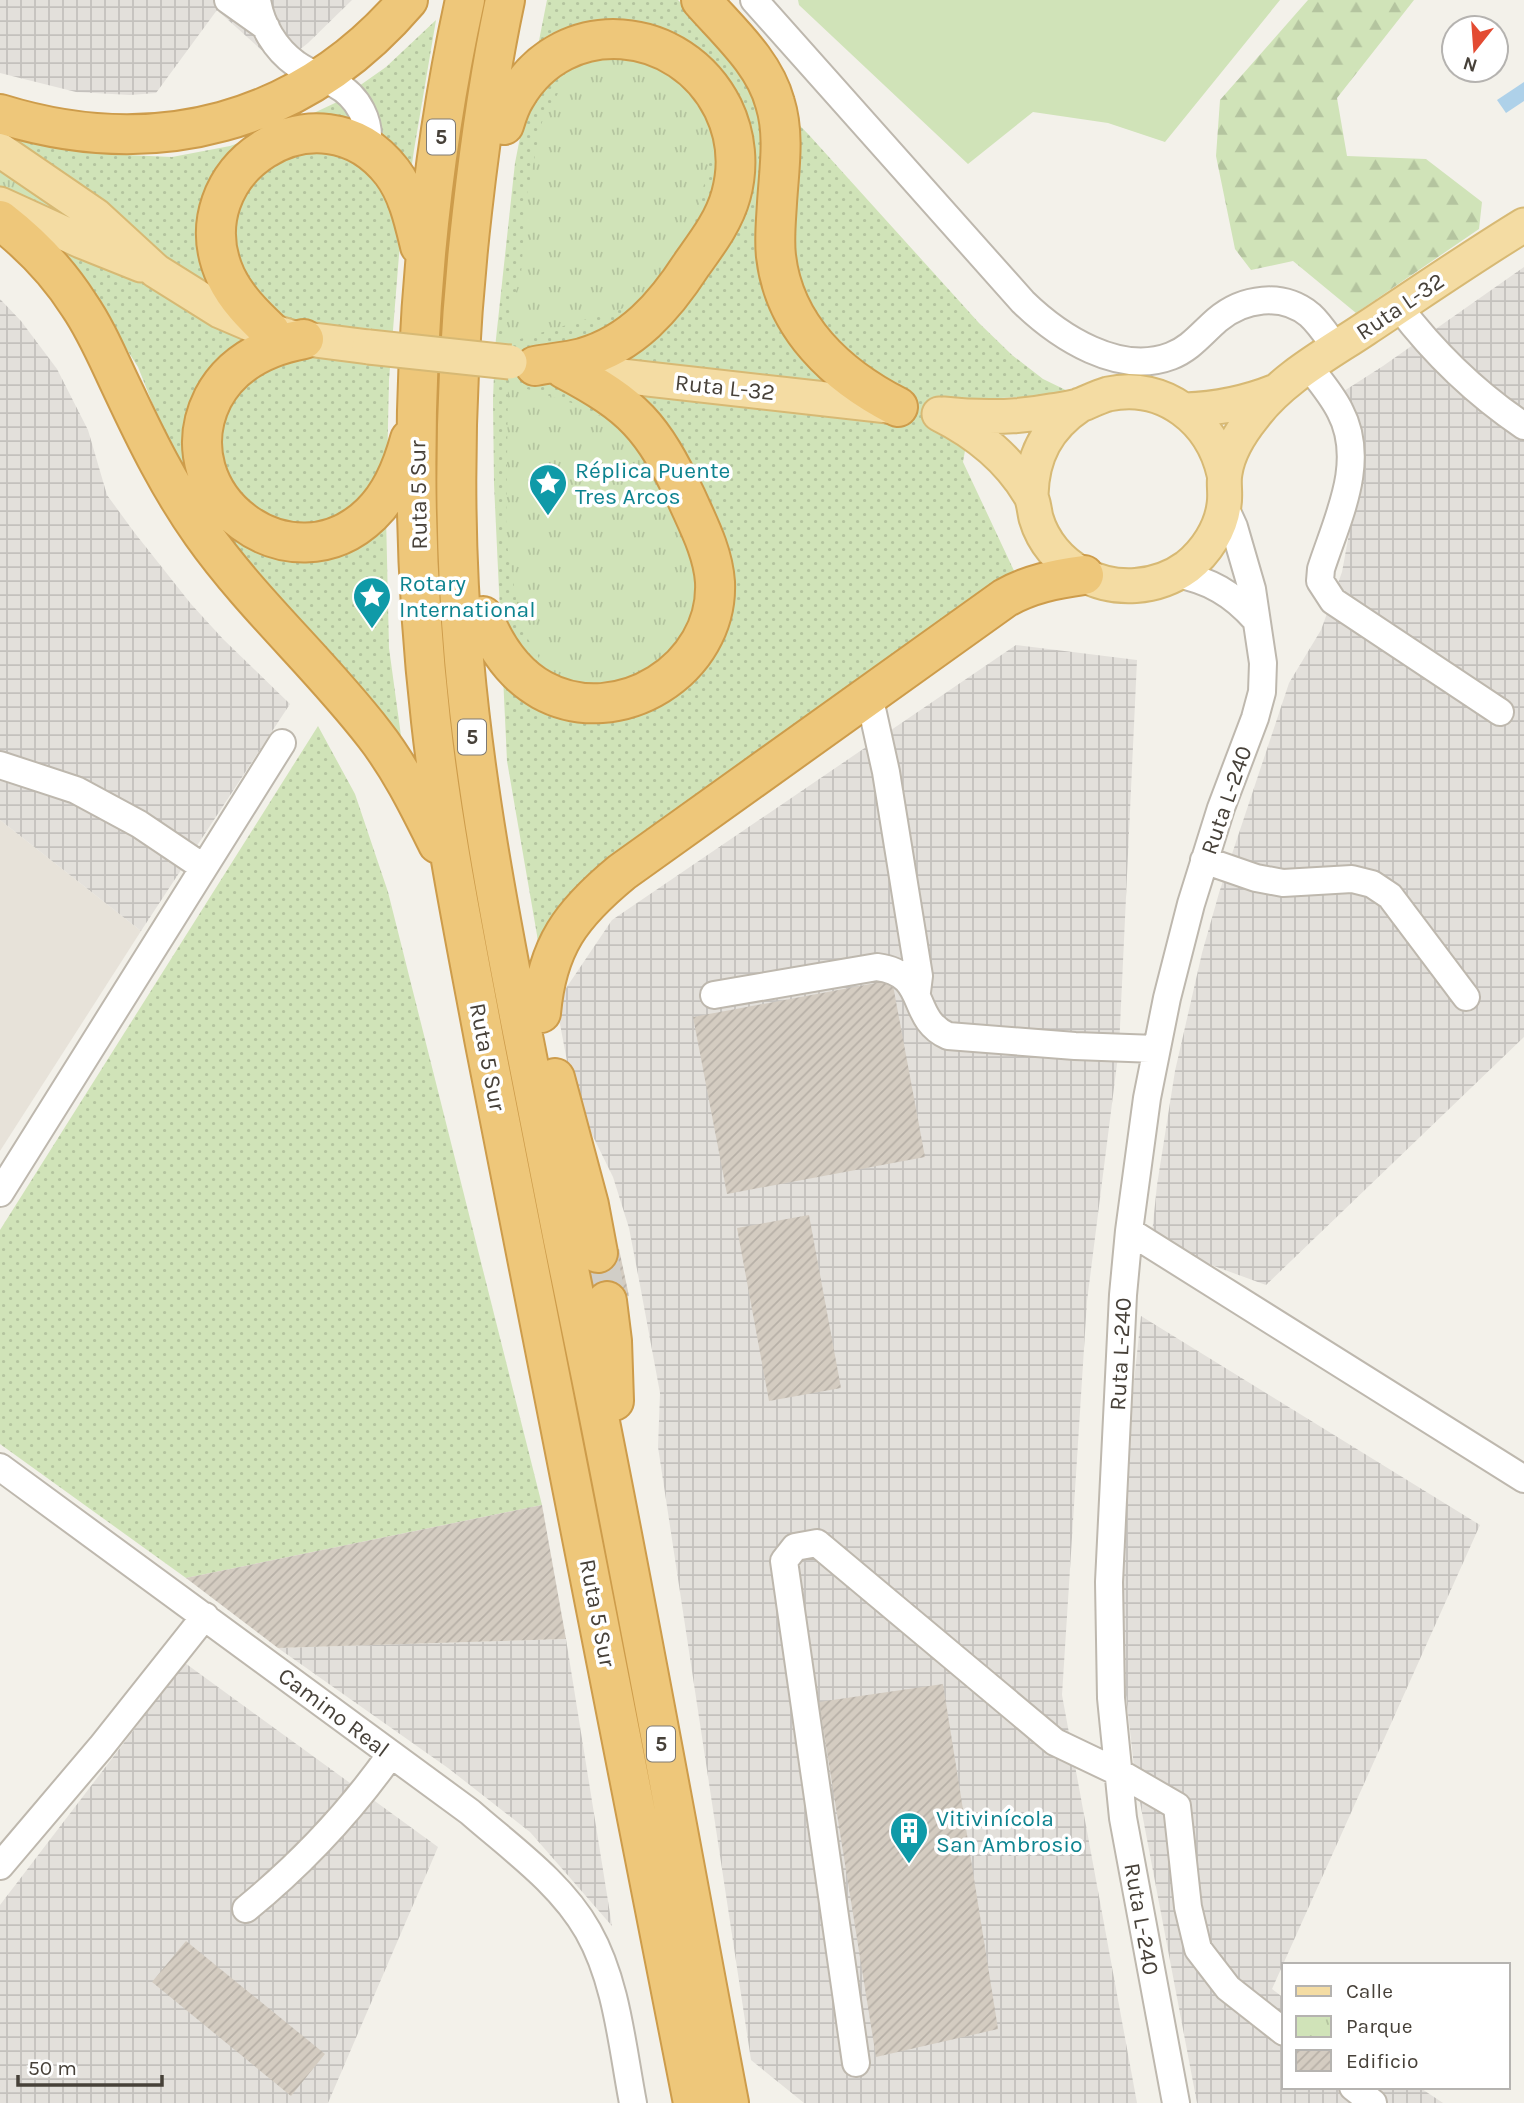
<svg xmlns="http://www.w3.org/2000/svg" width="1524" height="2103" viewBox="0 0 1524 2103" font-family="Karla,sans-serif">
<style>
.residential{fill:#e7e2d9}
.industrial{fill:url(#industrial-grid)}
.grass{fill:url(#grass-dots)}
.forest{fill:url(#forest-firs)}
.park{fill:url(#park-tufts)}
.garden{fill:#d0e3b8}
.water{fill:#aed1e9}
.building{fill:url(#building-hatch)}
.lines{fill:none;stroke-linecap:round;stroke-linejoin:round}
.highway-tunnel{stroke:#d1cec7;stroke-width:38;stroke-dasharray:38 19;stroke-linecap:butt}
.minor-casing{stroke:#beb8ae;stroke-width:30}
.major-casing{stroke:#d7b974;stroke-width:37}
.highway-casing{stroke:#cd9c4b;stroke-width:42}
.minor{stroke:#fff;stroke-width:26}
.major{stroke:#f4dca3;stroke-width:33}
.highway{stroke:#eec77a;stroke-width:38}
.major-bridge-casing{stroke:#d7b974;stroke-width:37;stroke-linecap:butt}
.major-bridge{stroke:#f4dca3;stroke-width:33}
.labels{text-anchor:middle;stroke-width:7;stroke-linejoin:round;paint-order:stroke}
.shield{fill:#fff;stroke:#7e7a74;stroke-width:2}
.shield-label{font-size:21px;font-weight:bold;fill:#474139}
.street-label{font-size:23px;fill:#474139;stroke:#fff}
.culture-label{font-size:23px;fill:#0d838f;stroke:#fff;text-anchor:start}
</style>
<defs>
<pattern id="industrial-grid" width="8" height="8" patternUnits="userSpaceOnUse" patternTransform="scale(1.75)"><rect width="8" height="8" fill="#e3e0db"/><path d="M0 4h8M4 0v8" fill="none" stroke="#c4c1bd"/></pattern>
<pattern id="grass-dots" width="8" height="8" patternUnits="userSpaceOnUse" patternTransform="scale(1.75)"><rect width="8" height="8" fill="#d0e3b8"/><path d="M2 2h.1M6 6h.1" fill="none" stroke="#b4c49f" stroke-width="1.8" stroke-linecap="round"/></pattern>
<pattern id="forest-firs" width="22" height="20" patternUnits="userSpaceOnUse" patternTransform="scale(1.75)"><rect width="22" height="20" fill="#d0e3b8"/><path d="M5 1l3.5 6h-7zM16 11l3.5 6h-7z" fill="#b4c49f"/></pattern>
<pattern id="park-tufts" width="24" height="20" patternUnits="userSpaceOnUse" patternTransform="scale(1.75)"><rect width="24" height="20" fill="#d0e3b8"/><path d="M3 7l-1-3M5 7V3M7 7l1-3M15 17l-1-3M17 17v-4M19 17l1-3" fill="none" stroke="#b4c49f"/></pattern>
<pattern id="building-hatch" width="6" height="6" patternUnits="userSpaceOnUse" patternTransform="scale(1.75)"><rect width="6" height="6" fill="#d4ccc1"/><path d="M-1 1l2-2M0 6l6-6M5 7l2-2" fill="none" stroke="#b7b0a7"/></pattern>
</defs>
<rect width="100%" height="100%" fill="#f3f1ea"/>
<!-- residential -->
<path class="residential" d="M0,820L141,931L0,1151Z"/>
<!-- industrial -->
<path class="industrial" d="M0,0H352L308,43L298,51L276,63L217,10L156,93L130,95L76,92L0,73Z
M1524,267V1037L1266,1285L1151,1243L1157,1185L1175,1071L1202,953L1219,893L1289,683L1321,630L1342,572L1353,512L1344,391L1383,366Z
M0,299L21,321L57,369L88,430L107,495L134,532L191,604L223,639L290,704L141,931L0,820Z
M1016,645L1137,660L1119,1048L1087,1301L1062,1695L1137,2103H804L751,2060L658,1447L660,1393L640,1285L629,1228L613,1177L574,1098L556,1003L612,920Z
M1141,1316L1480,1525L1272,1989L1284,1998V2087H1419L1443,2103H1197L1135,1776L1125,1686L1122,1578L1127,1447Z
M566,1639L612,1926L530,1832L448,1768L278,1648Z
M185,1663L438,1847L328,2103H0V1905Z"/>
<!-- grass -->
<path class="grass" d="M547,0H678L809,135L979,323L1012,355L1043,379L1076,395L974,399L963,462L1016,575L615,865L540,966L537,935L507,761L494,484L493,399L495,348L515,163Z
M436,20L414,150L399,255L389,380L386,515L389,648L405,765L205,513L165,435L138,367L93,296L38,233L0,141V127L68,150L126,155L172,157L230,146L284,127L335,103L386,67Z
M318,726L355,794L388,892L542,1505L186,1578L0,1444V1230Z"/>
<!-- forest -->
<path class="forest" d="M1308,0H1414L1337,98L1347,156L1426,159L1482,202L1479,229L1356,313L1293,261L1251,270L1235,249L1216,156L1220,100Z"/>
<!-- park -->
<path class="park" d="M594,53H637L674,81L719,122L692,234L644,302L500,345L521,275L527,194L542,122L566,79Z
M0,163L96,233L0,191Z
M508,383L575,404L625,428L673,498L702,564L695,620L663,659L629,683L586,687L547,672L521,627L506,539Z"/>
<!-- garden -->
<path class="garden" d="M798,0H1280L1165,142L1108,123L1033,112L968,164L799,5Z"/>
<!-- water -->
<path class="water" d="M1524,82V101L1506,113L1497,100Z"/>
<!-- building -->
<path class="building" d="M892,980L925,1157L727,1194L693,1017Z
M809,1215L841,1388L769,1401L737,1228Z
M619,1249L629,1296L587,1304L578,1257Z
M542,1505L566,1639L278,1648L186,1578Z
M943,1684L998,2029L876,2057L819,1702Z
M186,1941L325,2054L291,2096L152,1982Z"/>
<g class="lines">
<!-- highway-tunnel -->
<path class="highway-tunnel" d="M598,1253L607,1301"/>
<defs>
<path id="minor" d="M228,0L266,27
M257,0C261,25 275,49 296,64C308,73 322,77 335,84C358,96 372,122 367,148
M754,0L1023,302C1059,337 1119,376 1171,356C1190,349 1202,333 1217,320C1243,298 1282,292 1310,315C1320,324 1328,337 1336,348
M1399,307C1434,353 1475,393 1524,426
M1309,367C1320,381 1332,395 1340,411C1367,462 1337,519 1321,569L1320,581L1333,601L1500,712
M1176,574C1209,580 1233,594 1255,619
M869,695L886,772L919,976L917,992
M0,765L76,790L139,824L203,867
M1204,860L1256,878L1283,883L1352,879L1372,884L1390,896L1466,997
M714,995L877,967C930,974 908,1018 948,1036L1075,1046L1156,1049
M0,1193L282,743
M1129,1231L1524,1479
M0,1467L470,1812C511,1848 561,1883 588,1931C617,1982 622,2046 633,2103
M0,1866L101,1747L205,1616
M246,1909C301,1864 350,1812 391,1754
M856,2063L784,1561L795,1547L817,1543L1055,1742L1120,1773L1177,1806L1188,1907L1198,1949L1228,1988L1284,2032
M1353,2087L1373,2103
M1176,2103L1123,1818L1111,1698L1109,1582L1123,1295L1129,1231L1147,1098L1167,998L1191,904L1221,808L1255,718L1262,692L1263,663L1252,589L1234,527L1224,505"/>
<path id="major" d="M0,150L95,215L156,271L220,311L255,326L291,337L369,347
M0,204L81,241L141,265
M568,370L897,407
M1185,410C1217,409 1246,403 1276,391
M939,414C975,432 1008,458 1029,493C1034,500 1034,510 1036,518C1043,542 1060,562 1082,574C1115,592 1157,589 1187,567C1206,552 1221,529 1224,505C1226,494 1223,483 1225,473C1228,453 1241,432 1253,417C1281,379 1326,355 1365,329C1418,294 1470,258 1524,225
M943,414C980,418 1015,418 1051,411C1060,410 1069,408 1078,406C1088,402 1098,397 1108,394C1165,382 1212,421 1224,474
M1031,495C1032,456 1047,427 1080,405"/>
<path id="highway" d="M465,0C414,233 404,484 431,721C443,830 465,937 485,1044L693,2103
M505,0C490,70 480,141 472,212C455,361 451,511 464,660C475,785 498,908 522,1031C544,1146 567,1262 591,1377C640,1619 683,1861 729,2103
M701,0C728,31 764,62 775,103C785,135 779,170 777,203C776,221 774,239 776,256C784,327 837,376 898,407
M0,114C155,162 302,124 408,0
M504,125C507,115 510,105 516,96C565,13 681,24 723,108C736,135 739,166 731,195C724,221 707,243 692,264C665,306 632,344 582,358C566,362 550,363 535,366
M0,220C31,244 58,272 79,305C97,331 109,361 123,390C146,439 170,488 202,533C253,605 320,664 374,734C400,767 419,806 438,844
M270,331C253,315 236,298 226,277C177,170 320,79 392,172C408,193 414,221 420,246
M304,339C266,346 232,362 213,398C164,496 291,592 371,514C391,495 403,465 410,439
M483,616C495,646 513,674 542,690C618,732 719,669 715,582C713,552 698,524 686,497C652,426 634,406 564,369
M541,1013C547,946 571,914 622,872L1005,598C1030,584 1055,579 1084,575
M555,1078L589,1205L598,1253
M607,1301L612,1341L614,1401"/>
</defs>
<!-- minor casing -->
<use href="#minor" class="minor-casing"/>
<!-- major casing -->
<use href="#major" class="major-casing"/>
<!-- highway casing -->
<use href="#highway" class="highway-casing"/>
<!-- minor -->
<use href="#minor" class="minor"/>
<!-- major -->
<use href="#major" class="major"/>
<!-- highway -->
<use href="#highway" class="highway"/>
<defs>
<path id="major-bridge" d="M369,347L510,362"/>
</defs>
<!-- major-bridge casing -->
<use href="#major-bridge" class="major-bridge-casing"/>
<!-- major-bridge -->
<use href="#major-bridge" class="major-bridge"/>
</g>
<!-- icons -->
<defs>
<symbol id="sight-pin" viewBox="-11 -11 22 30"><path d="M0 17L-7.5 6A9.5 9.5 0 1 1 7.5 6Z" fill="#0f9aa8" stroke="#fff"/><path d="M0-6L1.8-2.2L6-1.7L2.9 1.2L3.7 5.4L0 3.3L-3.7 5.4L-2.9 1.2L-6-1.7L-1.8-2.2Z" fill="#fff"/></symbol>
<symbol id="building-pin" viewBox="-11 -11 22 30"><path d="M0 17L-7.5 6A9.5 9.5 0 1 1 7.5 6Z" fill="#0f9aa8" stroke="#fff"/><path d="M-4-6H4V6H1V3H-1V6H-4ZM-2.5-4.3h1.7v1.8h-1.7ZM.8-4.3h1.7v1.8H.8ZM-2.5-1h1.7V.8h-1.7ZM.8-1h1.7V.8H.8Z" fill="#fff"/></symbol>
</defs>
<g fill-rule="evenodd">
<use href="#sight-pin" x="526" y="461" width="44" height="60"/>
<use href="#sight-pin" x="350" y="574" width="44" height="60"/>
<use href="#building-pin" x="887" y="1809" width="44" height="60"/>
</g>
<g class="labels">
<!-- shield labels -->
<g class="shield">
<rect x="427" y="119.5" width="28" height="35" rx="5"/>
<rect x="458" y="719.5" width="28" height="35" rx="5"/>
<rect x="647" y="1726.5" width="28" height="35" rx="5"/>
</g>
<g class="shield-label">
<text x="441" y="144">5</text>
<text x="472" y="744">5</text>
<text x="661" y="1751">5</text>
</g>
<!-- street labels -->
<g class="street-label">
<text transform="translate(1400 306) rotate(-34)" y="8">Ruta L-32</text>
<text transform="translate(725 387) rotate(6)" y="8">Ruta L-32</text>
<text transform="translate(418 495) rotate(-91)" y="8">Ruta 5 Sur</text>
<text transform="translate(1226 800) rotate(-71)" y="8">Ruta L-240</text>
<text transform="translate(488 1057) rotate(79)" y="8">Ruta 5 Sur</text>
<text transform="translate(1120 1354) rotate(-87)" y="8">Ruta L-240</text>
<text transform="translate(598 1613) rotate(79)" y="8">Ruta 5 Sur</text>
<text transform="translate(334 1712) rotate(37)" y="8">Camino Real</text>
<text transform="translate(1142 1919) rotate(80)" y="8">Ruta L-240</text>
</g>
<!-- culture labels -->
<g class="culture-label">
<text x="575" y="478">Réplica Puente<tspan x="575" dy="26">Tres Arcos</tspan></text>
<text x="399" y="591">Rotary<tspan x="399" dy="26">International</tspan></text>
<text x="936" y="1826">Vitivinícola<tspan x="936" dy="26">San Ambrosio</tspan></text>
</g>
</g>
<!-- legend -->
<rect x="1282" y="1963" width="228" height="126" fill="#ffffff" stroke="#b5b3b0" stroke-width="2"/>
<rect x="1296" y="1986" width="35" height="10" fill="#f4dca3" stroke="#b5b3b0" stroke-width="2"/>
<text x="1346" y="1998" font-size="21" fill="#474139">Calle</text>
<rect x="1296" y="2016" width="35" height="21" fill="url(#park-tufts)" stroke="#b5b3b0" stroke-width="2"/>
<text x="1346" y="2033" font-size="21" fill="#474139">Parque</text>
<rect x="1296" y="2050" width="35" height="21" fill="url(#building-hatch)" stroke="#b5b3b0" stroke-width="2"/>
<text x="1346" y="2068" font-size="21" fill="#474139">Edificio</text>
<!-- north arrow -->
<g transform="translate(1475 49) rotate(197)"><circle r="33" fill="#ffffff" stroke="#b5b3b0" stroke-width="2"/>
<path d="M0-5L12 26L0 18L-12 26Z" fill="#e34b32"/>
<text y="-10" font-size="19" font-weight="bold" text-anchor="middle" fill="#474139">N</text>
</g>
<!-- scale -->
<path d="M18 2075v10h144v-10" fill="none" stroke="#474139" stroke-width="3.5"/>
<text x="28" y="2075" font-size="21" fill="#474139" stroke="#ffffff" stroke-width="5" paint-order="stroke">50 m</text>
</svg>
